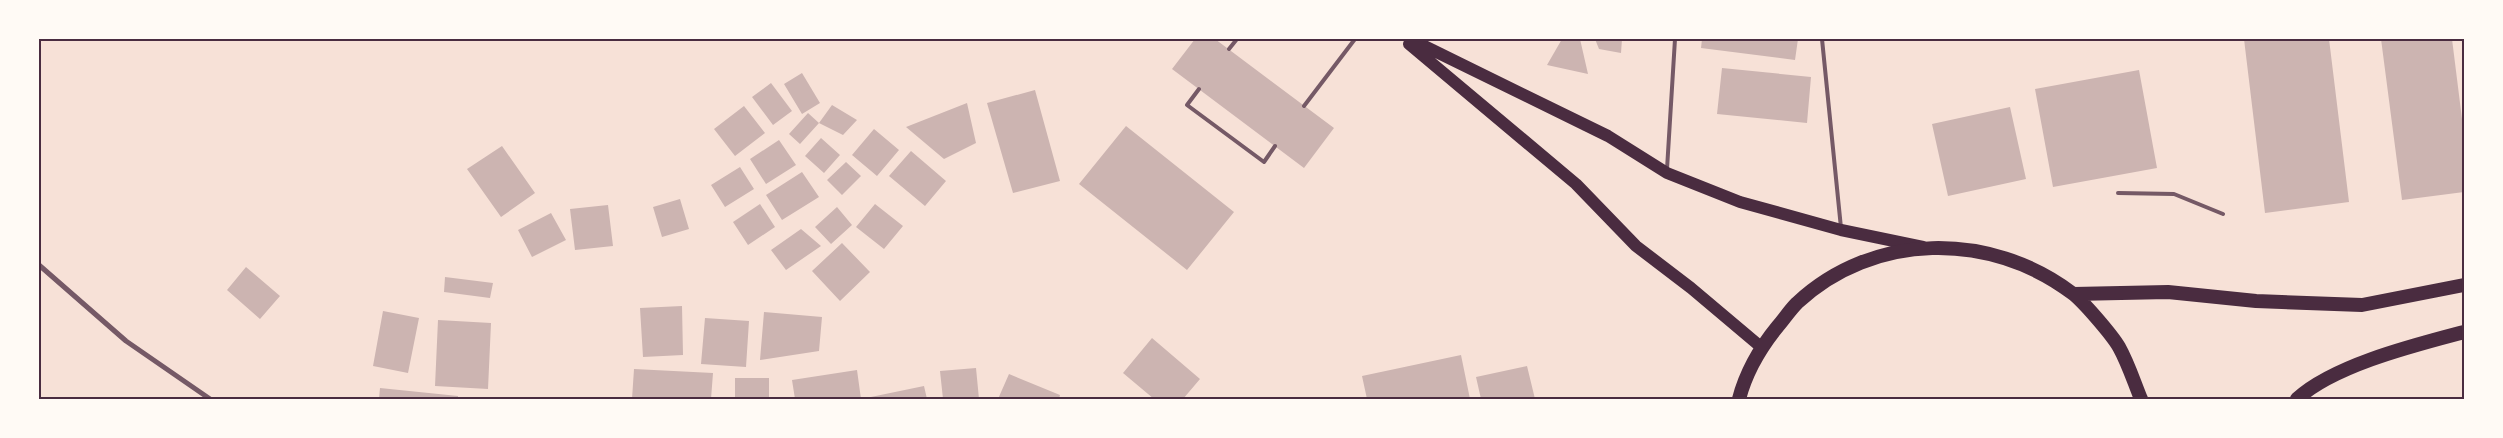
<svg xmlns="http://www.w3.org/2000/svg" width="2503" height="438" viewBox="0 0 2503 438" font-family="Arial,sans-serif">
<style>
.building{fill:#ccb4b1}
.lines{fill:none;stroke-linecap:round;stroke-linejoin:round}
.service{stroke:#755966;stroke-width:4}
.minor{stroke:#755966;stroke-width:5}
.primary{stroke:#4a2c40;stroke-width:12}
.trunk{stroke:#4a2c40;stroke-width:14}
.neatline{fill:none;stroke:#4a2c40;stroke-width:2}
</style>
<rect width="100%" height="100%" fill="#f7e1d7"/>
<!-- building -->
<path class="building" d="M1195,39H1215L1334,128L1304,168L1172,69Z
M1562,39H1580L1588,74L1547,65Z
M1595,39H1622L1621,53L1599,49Z
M1702,39H1798L1795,60L1701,48Z
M2244,39H2329L2349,202L2265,213Z
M2381,39H2452L2464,135V192L2402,200Z
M1722,68L1811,77L1807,123L1717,114Z
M2139,70L2157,168L2053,187L2035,89Z
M802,73L820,103L802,114L784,84Z
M771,83L792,111L773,125L752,97Z
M1035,90L1060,181L1013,193L987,103Z
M967,103L976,143L944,159L906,127Z
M832,105L857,120L843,135L819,123Z
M744,106L765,133L735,156L714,129Z
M2010,107L2026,179L1948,196L1932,124Z
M808,113L819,123L800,144L789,134Z
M1126,126L1234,212L1187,270L1079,184Z
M874,129L899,150L877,176L852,155Z
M821,138L840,155L824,173L805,156Z
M779,140L796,165L766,184L750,159Z
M502,146L535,193L501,217L467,169Z
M911,151L946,181L925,206L889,176Z
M846,162L861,176L842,195L827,180Z
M740,167L754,189L725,207L711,185Z
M802,172L819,197L782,220L766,195Z
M680,199L689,229L662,237L653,207Z
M760,204L775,227L748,245L733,222Z
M875,204L903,226L884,249L856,227Z
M608,205L613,246L575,250L570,209Z
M837,207L852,225L831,244L815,227Z
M551,213L566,240L532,257L518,230Z
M801,229L821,246L786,270L771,250Z
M842,243L870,272L840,301L812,271Z
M246,267L280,296L260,319L227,290Z
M445,277L493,283L490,298L444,292Z
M682,306L683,355L643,357L640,308Z
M383,311L419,318L408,373L373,366Z
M764,312L822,317L819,351L760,360Z
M705,318L749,321L746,367L701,364Z
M438,320L491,323L488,389L435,386Z
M1152,338L1200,379L1183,399H1154L1123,373Z
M1461,355L1470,399H1367L1362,376Z
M1527,366L1535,399H1481L1476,377Z
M976,368L979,399H943L940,371Z
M634,369L713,373L711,399H632Z
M857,370L861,399H795L792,380Z
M1009,374L1060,395L1059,399H998Z
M735,378H769V399H735Z
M924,386L927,399H866V398Z
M380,388L458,396V399H379Z"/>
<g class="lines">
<!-- service -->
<path class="service" d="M1822,39L1841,228
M1229,49L1237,39
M1199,89L1187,105L1264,162L1275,146
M1304,106L1355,39
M1667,169L1675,39
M2118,193L2174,194L2223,214"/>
<!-- minor -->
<path class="minor" d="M39,265L126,341L210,399"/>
<!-- primary -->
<path class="primary" d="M1410,39L1608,136L1667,173L1740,202L1841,230L1923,247
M1409,44L1576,184L1636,246L1691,288L1761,347"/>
<!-- trunk -->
<path class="trunk" d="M2074,294L2168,292L2256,301L2362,305L2464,285
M1739,399C1746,372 1760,348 1778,326C1784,319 1790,310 1797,303C1873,232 1990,231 2072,293C2083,301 2112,335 2119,347C2128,363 2134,382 2141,399
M2297,399C2334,365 2415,345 2464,332"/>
</g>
<!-- border -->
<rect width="2503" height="438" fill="none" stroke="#fffaf5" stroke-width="80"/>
<rect x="40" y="40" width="2423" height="358" class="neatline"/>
</svg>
